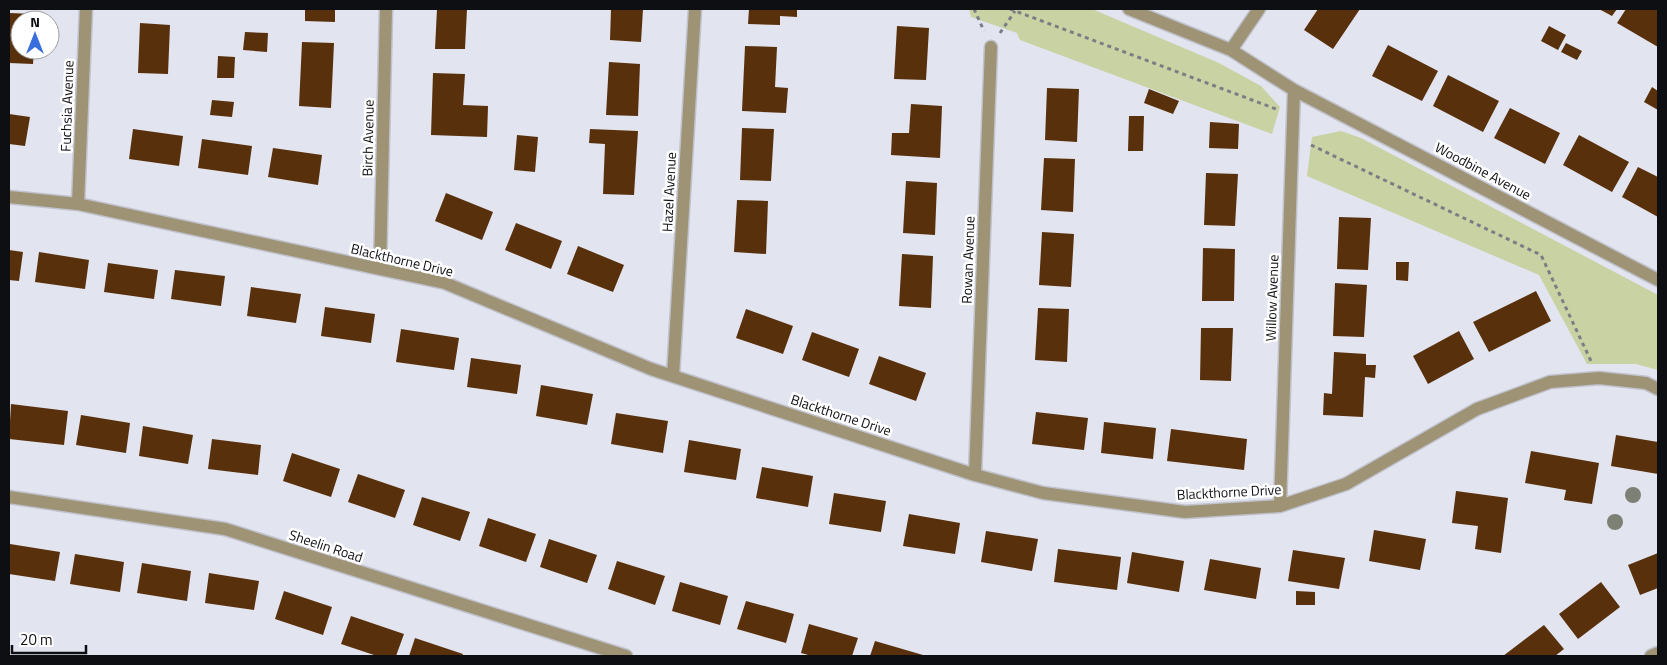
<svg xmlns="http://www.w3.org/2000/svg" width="1667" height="665" viewBox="0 0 1667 665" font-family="'Titillium Web',sans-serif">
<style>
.green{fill:#c8d2a2}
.building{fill:#59300c}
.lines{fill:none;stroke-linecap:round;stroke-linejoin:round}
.street-casing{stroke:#c0c2cc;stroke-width:15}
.path{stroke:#7c7e85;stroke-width:3;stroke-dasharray:4 4;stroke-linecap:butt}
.street{stroke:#9e9375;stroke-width:12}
.tree{fill:#7d8074}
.labels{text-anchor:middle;stroke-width:5;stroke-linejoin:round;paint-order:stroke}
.street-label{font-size:14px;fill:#0e0f13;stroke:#fff}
</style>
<rect width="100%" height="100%" fill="#e2e4ef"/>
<!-- green -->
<path class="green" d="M969,9H1092L1219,63L1261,86L1280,107L1272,134L1020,40L1017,33L971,17Z
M1341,131L1361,138L1658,295V370L1636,364H1587L1539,275L1307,176L1312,137Z"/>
<!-- building -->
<path class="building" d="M305,9H335V22L305,21Z
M437,9H467L465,49H435Z
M611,9H643L641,42L610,40Z
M749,9H797V17L780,16V25L748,24Z
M1318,9H1360L1333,49L1304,30Z
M1599,9H1617L1612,16Z
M1626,9H1658V47L1617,23Z
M9,13L35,14V20H20V50H34L33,64L9,63Z
M140,23L170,25L168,74L138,73Z
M897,26L929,28L926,80L894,79Z
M1549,26L1566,35L1558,50L1541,41Z
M245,32L268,33L267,52L243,50Z
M302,42L334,43L331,108L299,106Z
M1566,43L1582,51L1577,60L1561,52Z
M1388,45L1438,71L1422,101L1372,76Z
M745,46L777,47L775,87L788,88L786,113L742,111Z
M218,56L235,57L234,78H217Z
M609,62L640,64L638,116L606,115Z
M433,73L465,74L463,105L488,106L487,137L431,135Z
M1448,75L1499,101L1483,132L1433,106Z
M1652,87L1658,91V110L1644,102Z
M1047,88L1079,89L1077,142L1045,140Z
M1149,89L1179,101L1173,114L1144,103Z
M212,100L234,102L232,117L210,115Z
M911,104L942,106L940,158L891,155L892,133H909Z
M1510,108L1560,133L1545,164L1494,138Z
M9,114L30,117L25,146L9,144Z
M1129,116H1144L1143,151H1128Z
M1210,122L1239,124L1238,149L1209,148Z
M742,128L774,129L771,181L740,180Z
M133,129L183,136L179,166L129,159Z
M590,129L638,131L634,195L603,194L605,144L589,143Z
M517,135L538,137L535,172L514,170Z
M1579,135L1629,162L1612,192L1563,165Z
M202,139L252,146L248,175L198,168Z
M273,148L322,155L318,185L268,177Z
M1044,158L1075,159L1073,212L1041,210Z
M1638,167L1658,177V217L1622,197Z
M1206,173L1238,174L1235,226L1204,225Z
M906,181L937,183L935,235L903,233Z
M446,193L493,212L482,240L435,221Z
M737,200L768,201L766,254L734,252Z
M1339,217L1371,218L1368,270L1337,269Z
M516,223L562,241L551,269L505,250Z
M1042,232L1074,234L1071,287L1039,285Z
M578,246L624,265L613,292L567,274Z
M1203,248L1235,249L1234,301H1202Z
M9,250L23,252L19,281L9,280Z
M39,252L89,260L85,289L35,282Z
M902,254L933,256L931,308L899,306Z
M1396,262H1409L1408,281L1396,280Z
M108,263L158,270L154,299L104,292Z
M175,270L225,276L221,306L171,299Z
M1335,283L1367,285L1364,337L1333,336Z
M251,287L301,294L296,323L247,316Z
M1536,291L1551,321L1489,352L1473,322Z
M325,307L375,314L371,343L321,336Z
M1038,308L1069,309L1067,362L1035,360Z
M746,309L793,326L783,354L736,338Z
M1201,328H1233L1231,381L1200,380Z
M401,329L459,338L454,370L396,362Z
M1459,331L1474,359L1428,384L1413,356Z
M812,332L859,349L849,377L802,360Z
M1334,352L1366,354V365H1376L1375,378L1365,377L1363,417L1323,415L1324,393L1332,394Z
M879,356L926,373L916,401L869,384Z
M471,358L521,365L517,394L467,387Z
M541,385L593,394L587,425L536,416Z
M11,404L68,411L64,445L9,439Z
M1036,412L1088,418L1084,450L1032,444Z
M616,413L668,421L663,453L611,444Z
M81,415L130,423L126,453L76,445Z
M1104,422L1156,428L1153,459L1101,453Z
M143,426L193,435L188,464L139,456Z
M1171,429L1247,439L1244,470L1167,461Z
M1616,435L1658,442V474L1611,466Z
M212,439L261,445L258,475L208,469Z
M689,440L741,449L736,480L684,472Z
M1531,451L1599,463L1592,504L1564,500L1566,490L1525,483Z
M292,453L340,469L331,497L283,481Z
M762,467L813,476L808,507L756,498Z
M358,474L405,490L395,518L348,502Z
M1456,491L1508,498L1501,553L1475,549L1478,526L1452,523Z
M834,493L886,501L881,532L829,524Z
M422,497L470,512L460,541L413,525Z
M909,514L960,523L955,554L903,546Z
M488,518L536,534L526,562L479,546Z
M1374,530L1426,539L1420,570L1369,561Z
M986,531L1038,539L1032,571L981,562Z
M549,539L597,555L587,583L540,567Z
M10,544L60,552L55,581L9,574Z
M1058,549L1121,557L1117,590L1054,582Z
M1293,550L1345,558L1339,589L1288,581Z
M1132,552L1184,561L1179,592L1127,583Z
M1658,553V588L1640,595L1628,565Z
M75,554L124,562L120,592L70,584Z
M1210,559L1261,568L1256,599L1204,590Z
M617,561L665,576L655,605L608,589Z
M142,563L191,571L187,601L137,593Z
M209,573L259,581L254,610L205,603Z
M680,582L728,596L720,625L672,611Z
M1601,582L1620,607L1578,639L1559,614Z
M284,591L332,607L323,635L275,619Z
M1296,591L1315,592V605H1296Z
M746,601L794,614L786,643L737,629Z
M351,616L404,634L396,656H377L341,644Z
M809,624L858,638L852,656H812L801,653Z
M1544,625L1564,649L1555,656H1503Z
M415,638L463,654L462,656H409Z
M875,641L923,655L922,656H870Z"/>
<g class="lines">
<defs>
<path id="street" d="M1129,9L1231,50L1294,90L1658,280
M1231,50L1259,9
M9,197L78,204L445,283L651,369L975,475L1043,493L1185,512L1280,506L1346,484L1477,409L1550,382L1599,378L1646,383L1658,389
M78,204L86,9
M380,269L386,9
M673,376L695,9
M975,475L991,47
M9,497L225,529L626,656
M1280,506L1294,90
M1651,656L1658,653"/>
</defs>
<!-- street casing -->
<use href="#street" class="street-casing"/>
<!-- path -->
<path class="path" d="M974,9L984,31
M1010,9L1276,109
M1000,33L1015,11
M1311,145L1541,255L1591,361"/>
<!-- street -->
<use href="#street" class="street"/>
</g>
<!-- trees -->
<g class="tree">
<circle cx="1633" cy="495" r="8"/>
<circle cx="1615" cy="522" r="8"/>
</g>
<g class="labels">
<!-- street labels -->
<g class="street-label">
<text transform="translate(67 106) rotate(-88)" y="5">Fuchsia Avenue</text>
<text transform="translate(368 138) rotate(-89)" y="5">Birch Avenue</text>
<text transform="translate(1483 171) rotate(28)" y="5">Woodbine Avenue</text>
<text transform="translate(669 192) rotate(-87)" y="5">Hazel Avenue</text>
<text transform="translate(402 260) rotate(13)" y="5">Blackthorne Drive</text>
<text transform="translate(968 260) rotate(-88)" y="5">Rowan Avenue</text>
<text transform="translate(1272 298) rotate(-88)" y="5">Willow Avenue</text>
<text transform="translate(841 415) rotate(18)" y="5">Blackthorne Drive</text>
<text transform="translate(1229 492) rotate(-3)" y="5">Blackthorne Drive</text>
<text transform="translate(326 546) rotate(18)" y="5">Sheelin Road</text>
</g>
</g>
<!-- border -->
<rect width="1667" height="665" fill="none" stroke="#0e0f13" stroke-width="20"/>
<!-- north arrow -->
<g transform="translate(35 35)"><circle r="24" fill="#ffffff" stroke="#9f9fa1"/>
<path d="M0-4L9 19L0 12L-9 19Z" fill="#396ede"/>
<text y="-8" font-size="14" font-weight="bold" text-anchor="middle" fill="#0e0f13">N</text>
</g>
<!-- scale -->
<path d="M12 645v8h74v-8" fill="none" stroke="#0e0f13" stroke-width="2.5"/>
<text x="20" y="645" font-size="15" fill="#0e0f13" stroke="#ffffff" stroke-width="4" paint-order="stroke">20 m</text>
</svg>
